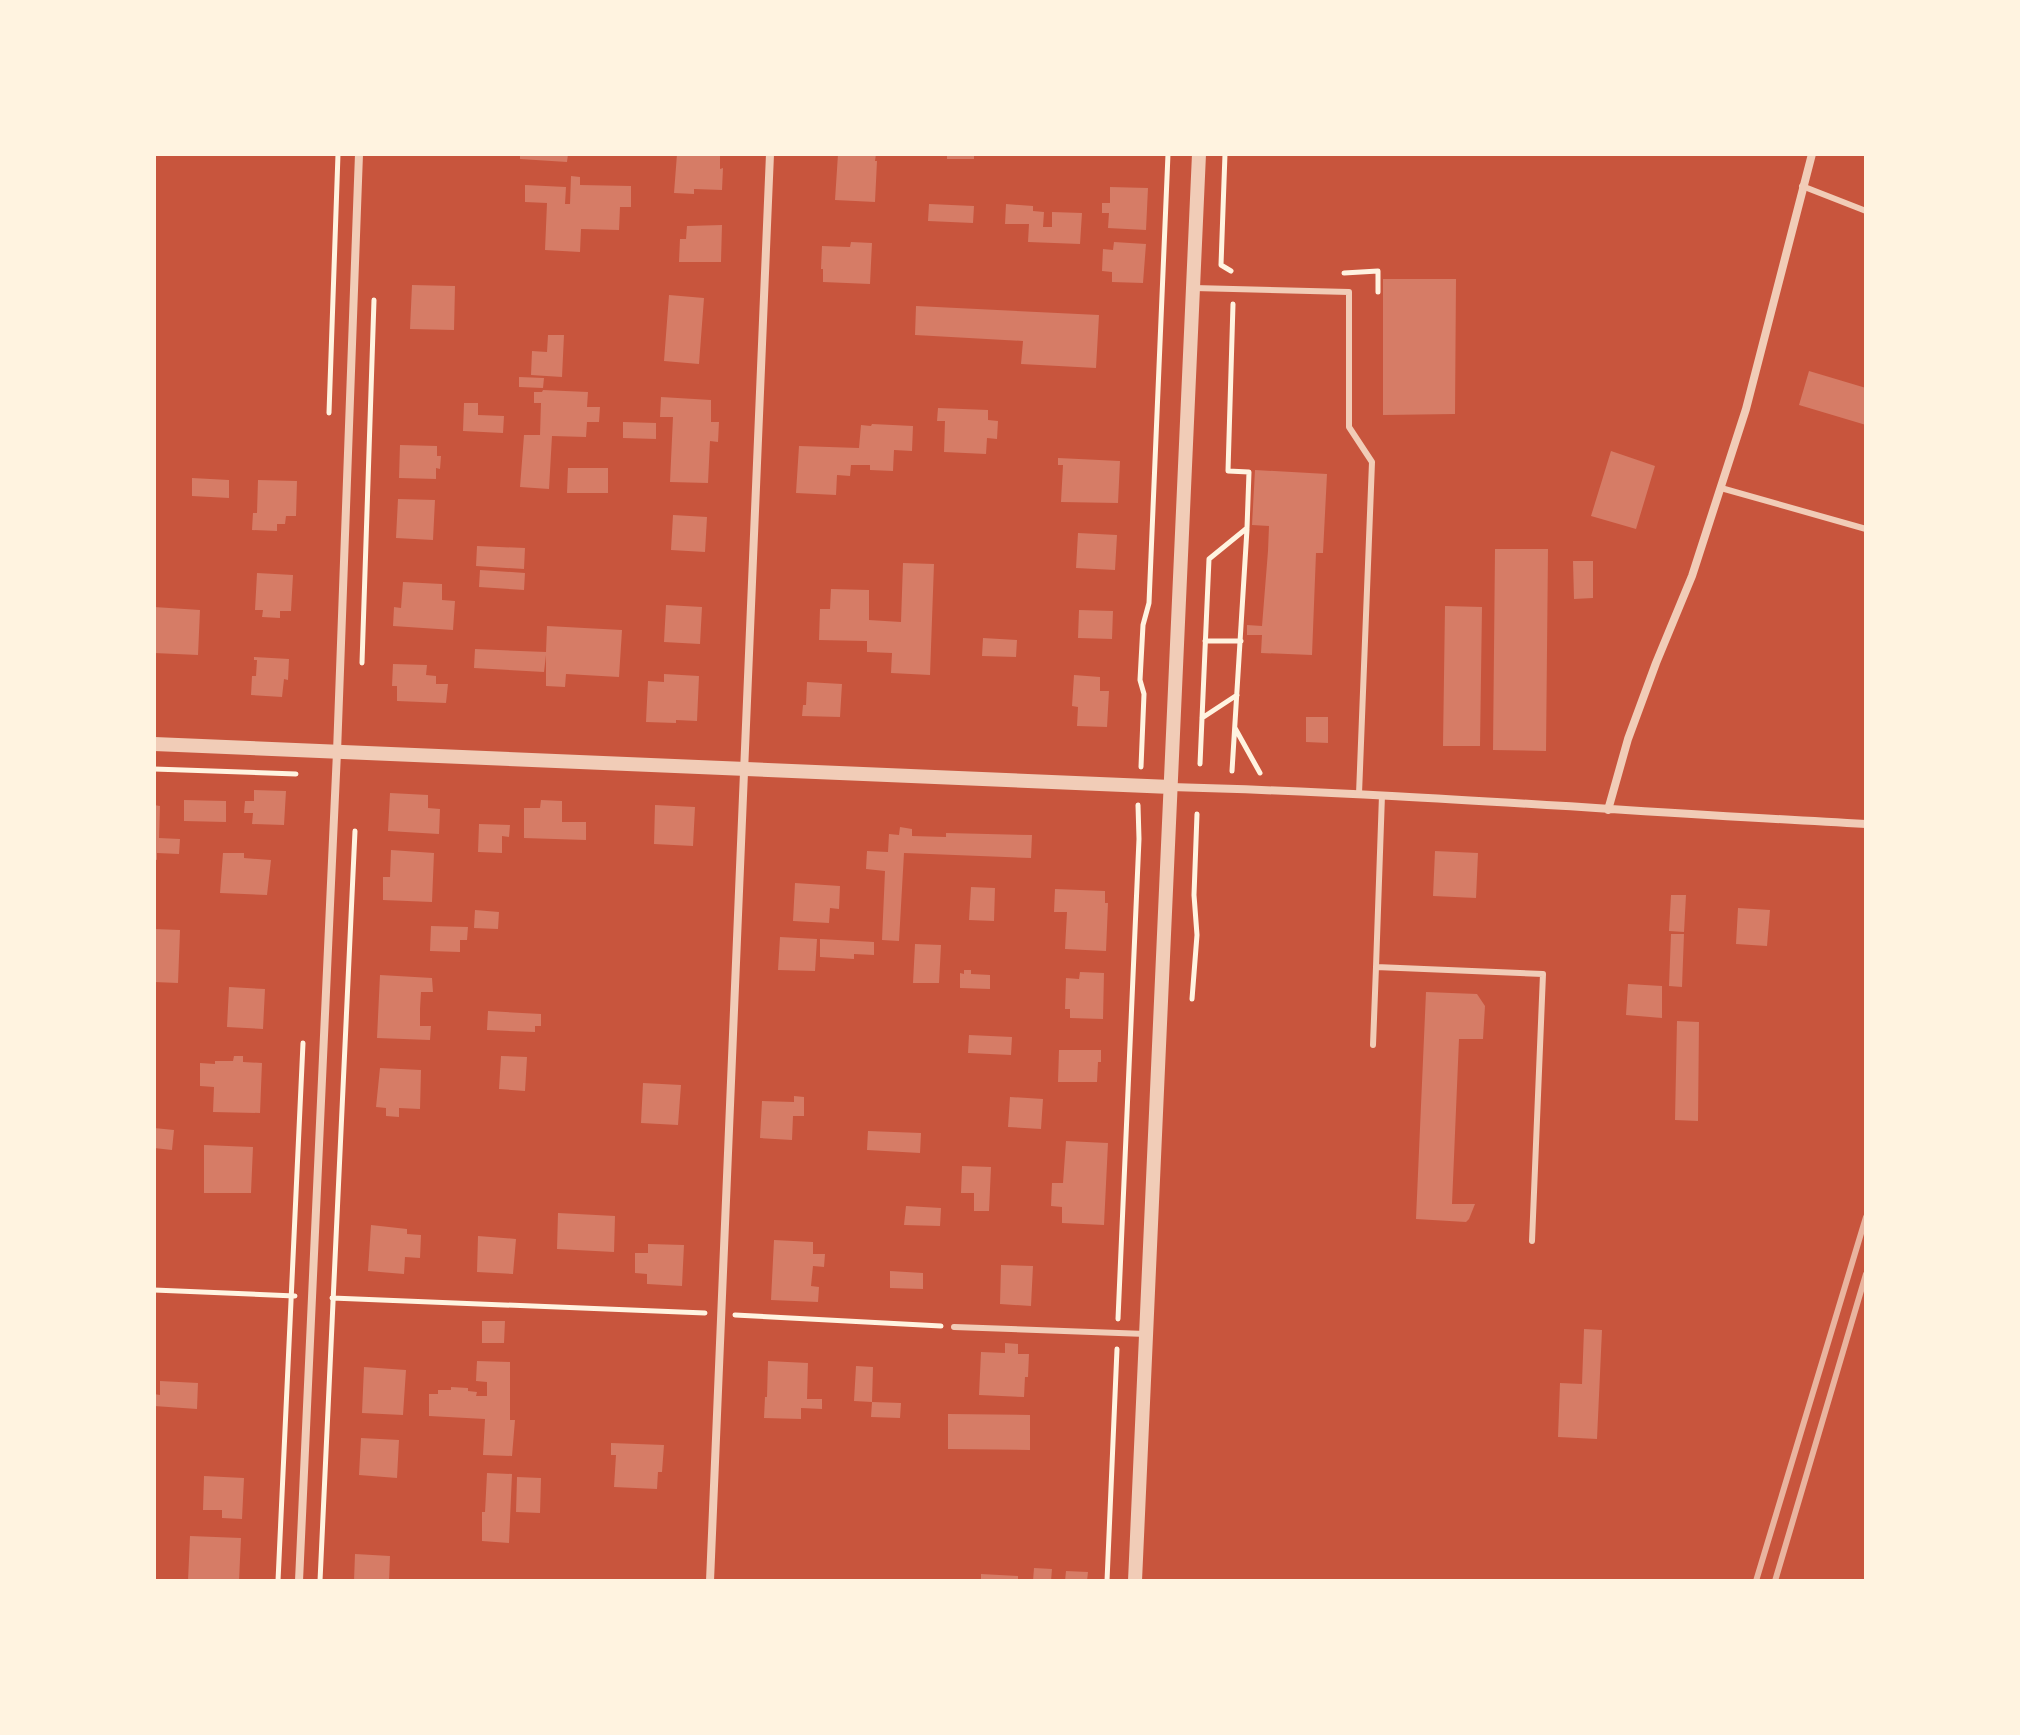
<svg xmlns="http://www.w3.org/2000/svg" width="2020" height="1735" viewBox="0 0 2020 1735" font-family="Overpass,sans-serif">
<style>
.building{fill:#d67c66}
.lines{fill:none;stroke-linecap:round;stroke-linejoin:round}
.path{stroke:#fff3e0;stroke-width:5}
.service{stroke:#f1ccb7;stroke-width:6}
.minor{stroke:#f1ccb7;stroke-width:8}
.tertiary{stroke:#f1ccb7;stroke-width:14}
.rail{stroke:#e9b49f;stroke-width:6}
</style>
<rect width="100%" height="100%" fill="#c8553d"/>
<!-- building -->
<path class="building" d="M520,154H568L567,162L520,159Z
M677,154L720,155V169L723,168L722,190L694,189V194L674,193Z
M838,154H876L875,161H877L875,202L835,200Z
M947,154H974V159H947Z
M571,176L580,177V185L631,186V207H620L619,230L581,229L580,252L545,250L547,203L525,202V185L566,187L565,204H570Z
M1110,187L1148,188L1146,230L1108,228L1109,213H1102V203H1110Z
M929,204L974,206L973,223L928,221Z
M1006,204L1033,206V211L1044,212L1043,227H1052V212L1082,213L1080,244L1028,242L1029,224H1005Z
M722,225L721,262H679L680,239H686L687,226Z
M851,242L872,243L870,284L823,282V269H821L822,246L850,247Z
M1114,242L1146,244L1143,283L1112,282V272L1102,271L1103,249L1113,250Z
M1383,279H1456L1455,414L1383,415Z
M412,285L455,286L454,330L410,329Z
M669,295L704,298L699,364L664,361Z
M916,306L1099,315L1096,368L1021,364L1023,341L915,335Z
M548,335H564L562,377L531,375L532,351L547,352Z
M1809,371L1866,388V425L1799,405Z
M519,377L544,378L543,388L519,387Z
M543,390L588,392L587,407H600L599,422H587L586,437L552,436L549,489L520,487L524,435H540L541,403H534V392H542Z
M661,397L711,400V422H719L718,442L710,441L708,483L670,482L673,417H660Z
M464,403H478V415L504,416L503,433L463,431Z
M938,408L988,410V420L998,421L997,439L987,438L986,454L944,452L945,421H937Z
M623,422L656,423V439L623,438Z
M872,424L913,426L912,451L894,450L893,471L870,470V465H851L850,476L837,475L836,495L796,493L799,446L859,448L861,425L871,426Z
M400,445L437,446V456H441L440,469L436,468V479L399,478Z
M1611,451L1655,466L1636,529L1591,516Z
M1058,458L1120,461L1118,503L1061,502L1063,465H1058Z
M568,468H608V493H567Z
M1255,470L1327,474L1323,553H1316L1312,655L1261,653L1262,635H1247V625L1262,626L1268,551L1269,526L1252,525Z
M192,478L229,480V498L192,496Z
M258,480L297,481L296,516H286L285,524H277V531L252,530L253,513H257Z
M398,499L435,500L433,540L396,538Z
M673,515L707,517L705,552L671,550Z
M1078,533L1117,535L1115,570L1076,568Z
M477,546L525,548L524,569L476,566Z
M1495,549H1548L1546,751L1493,750Z
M1573,561H1593V598L1574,599Z
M903,563L934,564L930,675L891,673L892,653L867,652V641L819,640L820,609H830L831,589L869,590V620L901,622Z
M480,570L525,573L524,590L479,587Z
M257,573L293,575L291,611H280V618L262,617L263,610H255Z
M403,582L442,584V600L455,601L453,630L393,626L394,607L401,608Z
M666,605L702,607L700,644L664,642Z
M1445,606L1482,607L1480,746H1443Z
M154,607L200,610L198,655L154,653Z
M1079,610L1113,611L1112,639L1078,638Z
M547,626L622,630L619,677L566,674L565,687L546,686V655L544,672L474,668L475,649L546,652Z
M983,638L1017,640L1016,657L982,656Z
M254,657L289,659L288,680L284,679L282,697L251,695L252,676H256L257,660H254Z
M393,664L427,665L426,675L436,676V684H448L446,703L397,701V686H392Z
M664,674L699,676L697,721L676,720V723L646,722L648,681L664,682Z
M1074,675L1100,677V691H1109L1107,727L1077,726L1078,707L1072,706Z
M807,682L842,684L840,717L802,716L803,705H806Z
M1306,717H1328V743L1306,742Z
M254,790L286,791L284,825L252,824L253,813H244L245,801H254Z
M390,793L428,795V808L440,809L439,834L388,831Z
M184,800L226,801V822L184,821Z
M541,800L562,801V822H586V840L524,838V808H540Z
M154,805L160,806L159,838L180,839L179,854L157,853V860L154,859Z
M655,805L695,807L693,846L654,844Z
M479,824L510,825L509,837L502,836V853L478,852Z
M900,827L912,829V836L946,837V833L1032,835L1031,858L904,853L899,941L882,940L885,871L866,869L867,851L888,852L889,834L899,835Z
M391,850L434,853L432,902L383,900V877H390Z
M1435,851L1478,853L1476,898L1433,896Z
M223,853H244V858L271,860L267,895L220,893Z
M795,883L840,886L839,909L830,908L829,923L793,921Z
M971,887L995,888L994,921L969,920Z
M1055,889L1105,891V903H1108L1106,951L1065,949L1067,912H1054Z
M1671,895H1686L1684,932L1669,931Z
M1738,908L1770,910L1767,946L1736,944Z
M475,910L499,912L498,929L474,928Z
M431,926L468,927L467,940H460V952L430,951Z
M154,929L180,930L178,983L154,982Z
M1671,934H1684L1682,987L1669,986Z
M780,937L817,939L815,971L778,970Z
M820,939L874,942V955L854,954V959L820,957Z
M915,944L941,945L939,983H913Z
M964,970H971V974L990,975V989L960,988V973L964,974Z
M1080,972L1104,973L1103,1019L1070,1018V1009H1065L1066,978L1079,979Z
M380,975L432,978L433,992H421L420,1009V1026H431L430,1040L377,1038Z
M1628,984L1662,986V1018L1626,1015Z
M229,987L265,989L263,1029L227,1027Z
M1426,992L1477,994L1485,1006L1483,1039H1459L1452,1204H1475L1469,1219L1466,1222L1416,1219Z
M488,1011L541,1014V1026H535V1032L487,1030Z
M1677,1021L1699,1022L1698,1121L1675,1120Z
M969,1035L1012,1037L1011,1055L968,1053Z
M1059,1050H1101V1062H1098L1097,1082H1058Z
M234,1056H243V1062L262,1063L260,1113L213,1112L214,1087L200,1086V1063L215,1064V1061H233Z
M501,1056L527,1057L525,1091L499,1089Z
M380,1068L421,1070L420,1109L399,1108V1117L386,1116V1108L376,1107Z
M643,1083L681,1085L678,1125L641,1123Z
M794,1096L804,1097V1116H793L792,1140L760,1138L762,1101L794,1102Z
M1010,1097L1043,1099L1041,1129L1008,1127Z
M154,1128L174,1130L172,1150L154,1148Z
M868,1131L921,1133L920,1153L867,1150Z
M1066,1141L1108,1143L1104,1225L1062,1223V1207L1051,1206L1052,1183H1063Z
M204,1145L253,1147L251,1193H204Z
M962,1166L991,1167L989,1211H974V1193H961Z
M906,1206L941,1208L940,1226L904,1225Z
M558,1213L615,1216L614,1252L557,1249Z
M371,1225L407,1229V1234L421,1235L420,1258L405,1257L404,1274L368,1271Z
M478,1236L516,1239L513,1274L477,1272Z
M774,1240L813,1242V1254H825L824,1267L813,1266L811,1286L819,1287L818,1302L771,1300Z
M648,1244L684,1245L682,1286L647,1284V1274L635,1273V1253H648Z
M1001,1265L1033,1266L1031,1306L1000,1304Z
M890,1271L923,1273V1289L890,1288Z
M482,1321H505L504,1343H482Z
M1584,1329L1602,1330L1597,1439L1558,1437L1560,1383L1582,1384Z
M1005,1343L1018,1344V1354H1029L1028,1377H1025L1024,1397L979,1395L981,1352L1005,1353Z
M477,1361L510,1362V1420H515L512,1456L483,1455L485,1419L429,1416V1394H438V1390H451V1387L468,1388V1391L477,1392L476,1396H487V1382L476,1381Z
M768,1361L808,1363L807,1399H822V1409L801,1408V1419L764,1418L765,1397H767Z
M856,1366L873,1367L872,1402L901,1403L900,1418L871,1417L872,1402L854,1401Z
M364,1367L406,1370L403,1415L362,1413Z
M160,1381L198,1383L197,1409L154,1406V1394L160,1395Z
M948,1414L1030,1415V1450L948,1449Z
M361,1438L399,1440L397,1478L359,1475Z
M611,1443L664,1445L662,1472H658L657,1489L614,1487L616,1455H611Z
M487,1473L512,1474L509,1543L482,1541V1512H485Z
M204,1476L244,1478L242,1519L222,1518V1510H203Z
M517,1477L541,1478L540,1513L516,1512Z
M190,1536L241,1538L239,1581H188Z
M355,1554L390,1556L389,1581H354Z
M1034,1568L1052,1569L1051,1581H1033Z
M1066,1571L1088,1572L1087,1581H1065Z
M981,1574L1018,1576V1581H981Z"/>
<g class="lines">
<!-- path -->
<path class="path" d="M1225,154L1221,265L1231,271
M1344,273L1378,271V292
M329,413L338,154
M1205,641H1241
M362,663L374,300
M1202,718L1237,695
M1235,728L1260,773
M1200,764L1209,559L1247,528L1249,472L1228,471L1233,304
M1141,767L1144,694L1140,680L1143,625L1149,603L1168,154
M154,769L296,774
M1232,771L1247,529
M1192,999L1197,935L1194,895L1197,814
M154,1290L295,1296
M332,1298L705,1313
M735,1315L941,1326
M1118,1319L1139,839L1138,805
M278,1581L303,1043
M320,1581L355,831
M1107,1581L1117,1349"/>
<!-- service -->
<path class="service" d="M1802,186L1866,211
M1194,288L1349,292V427L1372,462L1359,794
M1721,488L1866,529
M1382,795L1376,967L1543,974L1532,1241
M1373,1045L1376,967
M954,1327L1146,1334"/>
<!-- minor -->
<path class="minor" d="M1171,787C1403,793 1634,812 1866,824
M1608,810L1628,739L1656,663L1692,576L1746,409L1812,154
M299,1581L337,752L359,154
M710,1581L770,154"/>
<!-- tertiary -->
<path class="tertiary" d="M154,744L1171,787
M1135,1581L1199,154"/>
<!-- rail -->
<path class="rail" d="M1756,1581L1866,1217
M1775,1581L1866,1274"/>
</g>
<!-- border -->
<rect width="2020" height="1735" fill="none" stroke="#fff3e0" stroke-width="312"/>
</svg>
